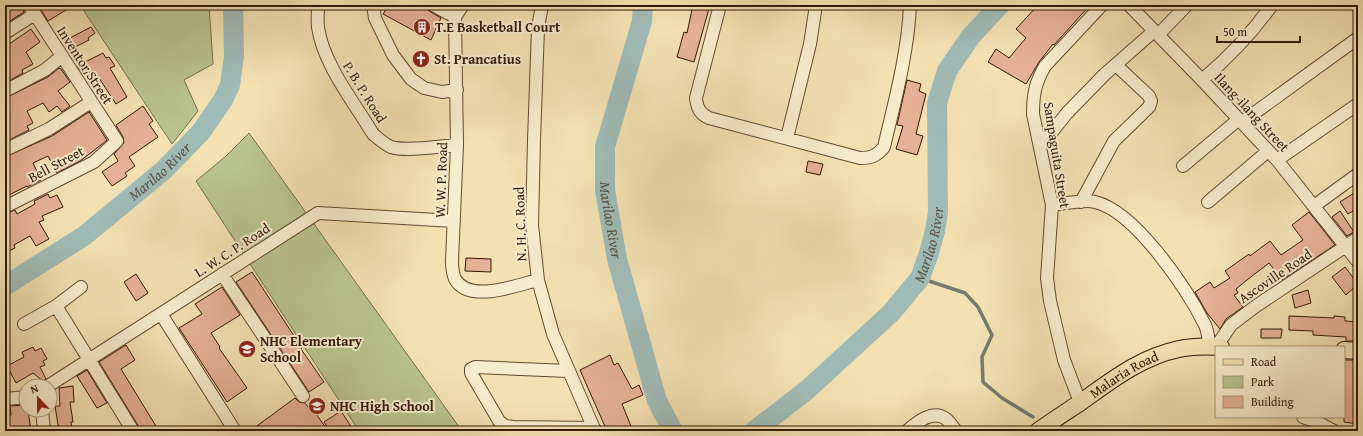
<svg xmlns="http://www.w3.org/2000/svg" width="1363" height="436" viewBox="0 0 1363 436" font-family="'Gentium Book Plus',serif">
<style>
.green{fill:#b8c38e;stroke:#746e4a}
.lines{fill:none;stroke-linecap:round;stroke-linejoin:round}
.stream{stroke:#737a70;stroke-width:3.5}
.river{stroke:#9fbbb6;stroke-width:20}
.building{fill:#e6b096;stroke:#311806}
.minor-casing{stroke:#624a31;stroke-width:14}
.major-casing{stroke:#311806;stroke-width:18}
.minor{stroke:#f7eccc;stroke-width:12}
.major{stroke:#f3e1b1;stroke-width:16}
.labels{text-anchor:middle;stroke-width:4;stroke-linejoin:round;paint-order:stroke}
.poi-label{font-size:14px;font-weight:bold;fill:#311806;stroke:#f7eccc;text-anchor:start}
.street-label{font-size:14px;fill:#311806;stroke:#f7eccc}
.water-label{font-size:15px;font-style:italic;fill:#585144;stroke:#f7eccc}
</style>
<rect width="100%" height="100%" fill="#f3e1b1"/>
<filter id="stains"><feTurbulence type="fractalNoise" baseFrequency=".005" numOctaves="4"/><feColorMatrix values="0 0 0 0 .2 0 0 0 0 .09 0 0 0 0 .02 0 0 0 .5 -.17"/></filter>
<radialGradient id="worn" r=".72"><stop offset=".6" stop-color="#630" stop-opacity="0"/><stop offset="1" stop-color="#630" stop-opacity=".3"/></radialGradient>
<!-- green -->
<path class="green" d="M80,5H209L213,64L184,80L198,111L172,144Z
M249,133L462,431H359L196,181L226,156Z"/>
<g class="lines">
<!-- stream -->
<path class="stream" d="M920,278L965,293L978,307L992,335L982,357L983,382L1002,398L1033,417"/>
<!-- river -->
<g class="river">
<path id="s1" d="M643,5L642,21L605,147V190L617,259L657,401L673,431"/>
<path id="s2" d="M5,286L84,236L164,170L200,133L223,100L230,85L234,56L233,5"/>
<path id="s3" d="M754,431L807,390L891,313L920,278L929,253L935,231L938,212L937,103L947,71L971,36L1000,5"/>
</g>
</g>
<!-- building -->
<path class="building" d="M9,5H22L24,12L5,24V8Z
M38,5H74L48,21Z
M389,5H426L429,11L441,18L431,40L383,14Z
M693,5H710L694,62L677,57L684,32L687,33Z
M1038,5H1090L1054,45L1053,44L1039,62L1026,84L988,62L996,49L1009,58L1026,38L1016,29Z
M91,27L95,33L88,38L89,40L75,47L70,38Z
M31,29L40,42L26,52L33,64L22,70L23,73L5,83V47Z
M103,53L106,58L109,57L115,66L110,68L127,97L116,104L97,75L93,78L89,71L84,74L83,72L82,73L77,66Z
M59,68L61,69L70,82L58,91L70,106L62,112L57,106L49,112L43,103L27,111L33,123L27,126L29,130L5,142V98L48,77Z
M907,80L921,84L919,91L926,94L916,134L923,136L917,155L896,149L903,126L897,125Z
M143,106L153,121L149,124L158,137L129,157L135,166L125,173L127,176L112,186L102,172L118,161L114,154L124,143L123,137L116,125Z
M89,112L107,140L92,152L80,161L57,173L48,156L33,163L41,180L27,187V186L7,196L8,197L5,199V157L52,136Z
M808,161L823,164L820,175L806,172Z
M1354,193L1358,199V208L1348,214L1340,202Z
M48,194L50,198L57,195L63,207L42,216L44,220L39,222L49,239L36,246L30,236L14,245L15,248L5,253V214L15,210L17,214L35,204L34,201Z
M1340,211L1354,232L1347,236L1332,217Z
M1309,212L1335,245L1282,280L1269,263L1247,280L1236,289L1238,293L1234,295L1243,307L1226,319L1220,329L1207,313L1195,292L1210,282L1214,288L1230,278L1225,271L1249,254L1250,256L1270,241L1281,255L1303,240L1292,225Z
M466,258L491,259V272L465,271Z
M1345,267L1358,284L1346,295L1332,277Z
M252,272L302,348L301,349L324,382L309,392L236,282Z
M136,274L148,293L136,301L124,282Z
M222,287L240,315L211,333L220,347L219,348L247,388L227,402L179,328L202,314L195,304Z
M1308,290L1311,303L1295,308L1292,295Z
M1289,316L1334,318V316L1345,317V321L1358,322V341H1346V337L1313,335V331L1289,330Z
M1261,329H1282L1281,338H1261Z
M126,345L135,360L121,369L159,431H140L139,427L99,362Z
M33,347L35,351L41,348L47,359L43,361L45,365L40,367L46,379L43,381L33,373L16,383L7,366L24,357L22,352Z
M610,355L614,365L618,363L632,389L639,385L643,395L622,404L633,431H607L580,370Z
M1344,360H1358V424L1344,422Z
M87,370L107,403L97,408L77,376Z
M73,386L74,402H70L73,422H71L72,431H59L55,406H60L59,388Z
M295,398L299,402L305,403L312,412L314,411L326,428L321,431H250Z
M26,405V410H28L31,431H5V416L11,415L10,406Z
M341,411L354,431H330L324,422Z"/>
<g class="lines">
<defs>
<path id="minor" d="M318,5C318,12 317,20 318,27C323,64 354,102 373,134C379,139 384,144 391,147C407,152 440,146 457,145
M373,5L375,18L393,55L411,79L424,88L442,92L457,90
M433,5L455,17L457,145L452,261C452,267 453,274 455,279C469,304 517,285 538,280
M542,5L538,28L534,140L532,225L538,280L553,334L595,431
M719,5V9L696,98C697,108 700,114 709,118L860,158C871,158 877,156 884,147C895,100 908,53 910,5
M1129,5L1202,80L1277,160L1358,262
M455,17L463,5
M5,33L35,14
M1158,35L1187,5
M1202,80C1228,58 1252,33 1272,5
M5,91L45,70L62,56
M1242,122L1358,38
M787,138L810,44L816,5
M1040,147L1067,113L1105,74L1154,31
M5,150L49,129L91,102
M1277,160L1358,104
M1183,166L1239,119
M1081,202L1114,141L1149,107L1151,101L1149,96L1116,65
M1208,202L1268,151
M1052,205C1062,204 1086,199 1095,202C1135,211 1187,289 1205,325C1208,331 1208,339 1210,346
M1314,206L1358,174
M5,207L94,162L117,141L29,5
M222,274L303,396
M81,287L56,306L133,431
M161,314L235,431
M24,324L56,306
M1216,347L1231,325L1256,306L1358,238
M569,371L475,367L471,369V373L499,421L505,426L513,427L593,428
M48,386L318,213L454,221
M5,399L26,397
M1080,402L1064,360L1050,301L1047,278L1052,205L1033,114C1033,95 1035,83 1045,66L1102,5
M42,410L44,431
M1303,417L1315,421L1334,431
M907,431C917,422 933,409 946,419C950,422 953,427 956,431"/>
<g id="major">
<path d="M1344,350L1358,351"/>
<path id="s4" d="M1038,431C1052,421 1066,412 1081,402C1112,380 1141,357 1179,349C1193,346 1208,346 1221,347"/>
</g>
</defs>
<!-- minor casing -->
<use href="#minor" class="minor-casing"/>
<!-- major casing -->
<use href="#major" class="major-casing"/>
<!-- minor -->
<use href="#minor" class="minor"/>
<!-- major -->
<use href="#major" class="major"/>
</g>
<!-- icons -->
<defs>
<symbol id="building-disc" viewBox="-11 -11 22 22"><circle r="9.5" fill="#8f2418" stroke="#f7eccc"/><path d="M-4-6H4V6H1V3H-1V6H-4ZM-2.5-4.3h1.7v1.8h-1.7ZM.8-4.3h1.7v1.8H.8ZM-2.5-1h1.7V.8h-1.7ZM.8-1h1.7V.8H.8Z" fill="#fff"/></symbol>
<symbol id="church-disc" viewBox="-11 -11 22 22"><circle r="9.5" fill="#8f2418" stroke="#f7eccc"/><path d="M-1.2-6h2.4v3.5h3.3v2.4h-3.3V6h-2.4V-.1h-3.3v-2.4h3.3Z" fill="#fff"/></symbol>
<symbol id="school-disc" viewBox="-11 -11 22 22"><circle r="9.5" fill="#8f2418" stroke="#f7eccc"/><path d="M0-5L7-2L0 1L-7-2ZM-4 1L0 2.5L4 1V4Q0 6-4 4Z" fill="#fff"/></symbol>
</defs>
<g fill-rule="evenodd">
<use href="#building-disc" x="412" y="17" width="20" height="20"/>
<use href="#church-disc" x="411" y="49" width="20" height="20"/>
<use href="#school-disc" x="237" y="339" width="20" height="20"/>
<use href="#school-disc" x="307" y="396" width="20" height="20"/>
</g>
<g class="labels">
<!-- poi labels -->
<g class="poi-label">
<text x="435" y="32">T.E Basketball Court</text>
<text x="434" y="64">St. Prancatius</text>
<text x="260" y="346">NHC Elementary<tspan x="260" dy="16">School</tspan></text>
<text x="330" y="411">NHC High School</text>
</g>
<!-- street labels -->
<g class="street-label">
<text transform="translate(85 65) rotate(57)" y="5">Inventor Street</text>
<text transform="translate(365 92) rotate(58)" y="5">P. B. P. Road</text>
<text transform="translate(1252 112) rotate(47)" y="5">Ilang-ilang Street</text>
<text transform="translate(1057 155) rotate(81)" y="5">Sampaguita Street</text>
<text transform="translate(56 164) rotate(-28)" y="5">Bell Street</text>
<text transform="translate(441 180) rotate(-88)" y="5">W. W. P. Road</text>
<text transform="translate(520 224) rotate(-92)" y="5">N. H. C. Road</text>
<text transform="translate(232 250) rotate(-33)" y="5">L. W. C. P. Road</text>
<text transform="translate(1275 276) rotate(-34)" y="5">Ascoville Road</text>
<text dy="5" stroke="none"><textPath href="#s4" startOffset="103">Malaria Road</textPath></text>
</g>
<!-- water labels -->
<g class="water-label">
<text dy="5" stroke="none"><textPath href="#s2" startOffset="193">Marilao River</textPath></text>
<text dy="5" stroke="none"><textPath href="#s1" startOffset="221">Marilao River</textPath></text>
<text dy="5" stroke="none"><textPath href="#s3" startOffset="261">Marilao River</textPath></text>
</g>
</g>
<!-- margin -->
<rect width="1363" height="436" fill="none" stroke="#f3e1b1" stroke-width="20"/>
<rect x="6" y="6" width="1351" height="424" fill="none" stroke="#311806" stroke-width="2"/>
<rect x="10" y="10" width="1343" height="416" fill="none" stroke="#311806"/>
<!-- legend -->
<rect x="1215" y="346" width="130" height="72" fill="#f7eccc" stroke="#a8977d"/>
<rect x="1223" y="359" width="20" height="6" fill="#f3e1b1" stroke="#a8977d"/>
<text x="1251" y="366" font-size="12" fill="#311806">Road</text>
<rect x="1223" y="376" width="20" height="12" fill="#b8c38e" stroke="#a8977d"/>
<text x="1251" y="386" font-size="12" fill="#311806">Park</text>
<rect x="1223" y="396" width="20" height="12" fill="#e6b096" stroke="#a8977d"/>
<text x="1251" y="406" font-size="12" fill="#311806">Building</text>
<!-- north arrow -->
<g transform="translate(38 398) rotate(338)"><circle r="19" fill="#f7eccc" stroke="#a8977d"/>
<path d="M0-3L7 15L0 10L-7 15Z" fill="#8f2418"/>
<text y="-6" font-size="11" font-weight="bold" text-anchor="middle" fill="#311806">N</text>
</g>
<!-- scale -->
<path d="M1217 36v6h83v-6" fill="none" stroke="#311806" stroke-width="2"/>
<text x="1223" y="36" font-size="12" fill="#311806" stroke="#f7eccc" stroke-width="3" paint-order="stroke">50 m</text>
<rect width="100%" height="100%" filter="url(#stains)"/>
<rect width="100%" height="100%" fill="url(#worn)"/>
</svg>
